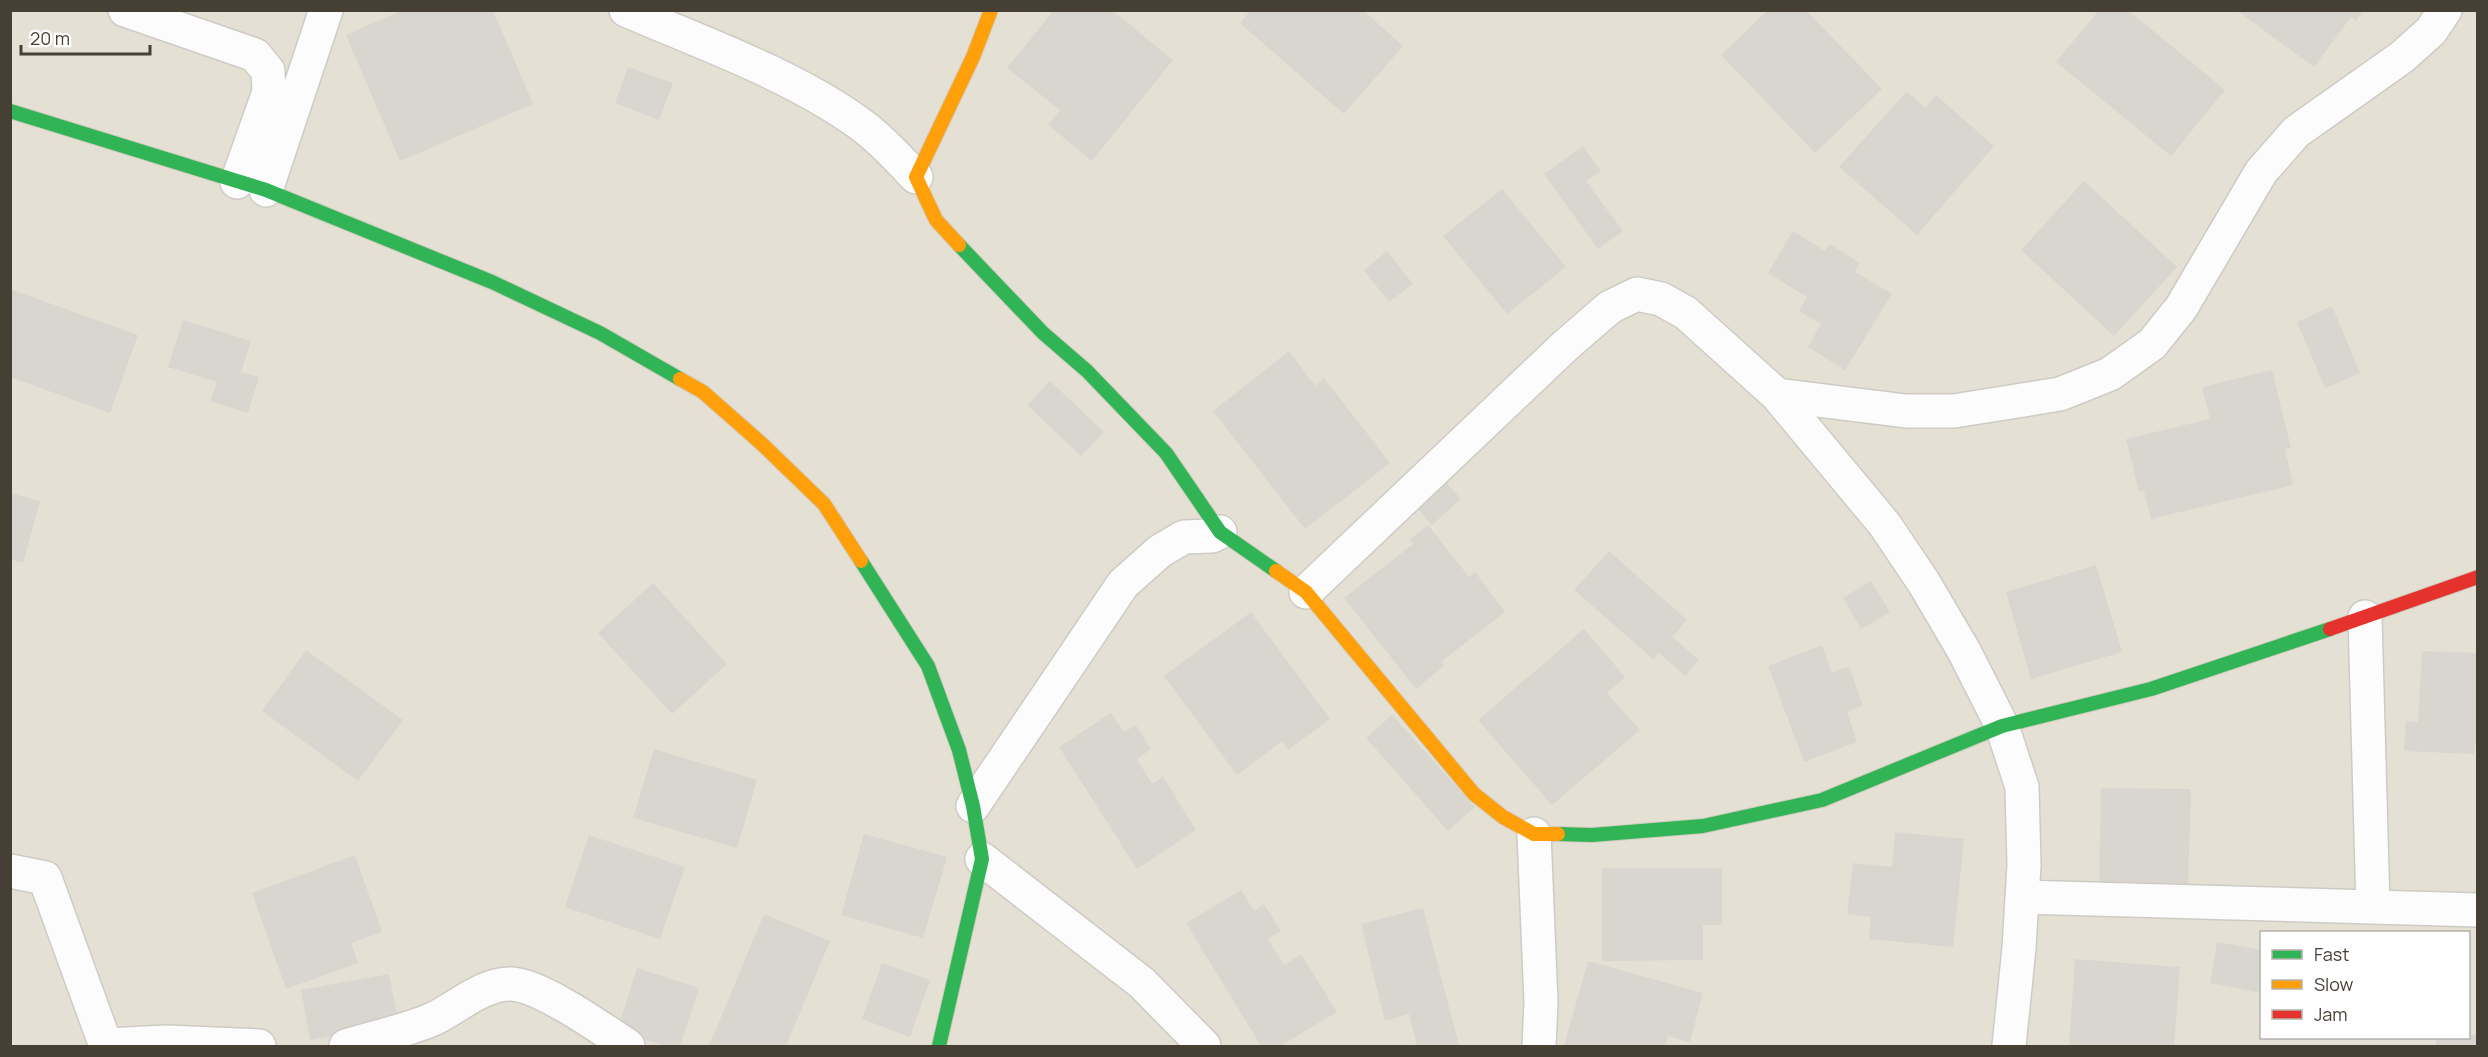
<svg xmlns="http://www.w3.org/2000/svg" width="2488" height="1057" viewBox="0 0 2488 1057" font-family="Manrope,sans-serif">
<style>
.residential{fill:#e5e0d4;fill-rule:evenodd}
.building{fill:#d9d6d0}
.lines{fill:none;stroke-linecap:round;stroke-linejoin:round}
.street-casing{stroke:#cecbc5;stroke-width:36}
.fast-casing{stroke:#d0cbbe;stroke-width:16}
.slow-casing{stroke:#d0cbbe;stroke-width:16}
.jam-casing{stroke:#d0cbbe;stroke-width:16}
.street{stroke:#fdfcfc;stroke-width:33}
.fast{stroke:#30b455;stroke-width:14}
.slow{stroke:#ff9f0a;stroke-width:14}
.jam{stroke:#e5322d;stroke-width:14}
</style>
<rect width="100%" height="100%" fill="#f0eee8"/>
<!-- residential -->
<path class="residential" d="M10,11H2477V1046H11ZM2262,932H2468V1038H2262Z"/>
<!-- building -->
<path class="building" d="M403,10H493L533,104L400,161L346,35Z
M1054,10H1112L1173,60L1092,161L1048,125L1060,110L1007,68Z
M1251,10H1363L1403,46L1344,114L1240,23Z
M1768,10H1806L1882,89L1815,153L1721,55Z
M2099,10H2128L2225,90L2171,156L2056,62Z
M2240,10H2364L2356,21L2351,17L2314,67L2239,12Z
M628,67L673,83L659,120L615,103Z
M1907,91L1925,108L1936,95L1994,146L1917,235L1839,167Z
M1583,146L1601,171L1586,181L1623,231L1598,249L1544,174Z
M2084,181L2177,267L2114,336L2021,250Z
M1502,189L1566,267L1507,314L1443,236Z
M1793,231L1825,251L1830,244L1860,263L1855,272L1892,294L1845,370L1808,347L1821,324L1799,311L1807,297L1768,273Z
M1387,251L1413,284L1389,302L1364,270Z
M10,289L138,335L110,413L10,377Z
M2332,306L2360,373L2325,388L2297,322Z
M183,320L251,341L241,372L259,377L248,413L210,401L217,382L168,367Z
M1289,351L1315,386L1324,378L1390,463L1305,529L1213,411Z
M2272,370L2291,448L2285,449L2293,485L2151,519L2144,491L2139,492L2126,439L2210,419L2202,387Z
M1050,381L1104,432L1081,456L1027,405Z
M1439,474L1461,499L1432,525L1409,499Z
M10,493L40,501L23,563L10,559Z
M1428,525L1469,577L1475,572L1505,612L1441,662L1444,666L1416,689L1344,598L1413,544L1410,539Z
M1609,551L1687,620L1672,637L1699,660L1685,676L1659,653L1653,659L1574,590Z
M2096,565L2122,652L2031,679L2006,592Z
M1871,581L1890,612L1861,629L1843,598Z
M653,583L727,664L672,714L598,633Z
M1251,612L1330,719L1288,750L1282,741L1237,775L1164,676Z
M1584,629L1625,677L1607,693L1640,730L1552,805L1478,720Z
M1822,645L1832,673L1849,666L1863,706L1847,712L1857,742L1804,762L1768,666Z
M306,650L403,720L358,781L262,711Z
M2422,651L2478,653V725L2474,754L2404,751L2406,721L2418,722Z
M1111,713L1124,732L1136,725L1151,749L1137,759L1152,784L1163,777L1196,830L1137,869L1059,747Z
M1392,715L1475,807L1448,831L1366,738Z
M654,749L757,780L737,848L633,818Z
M2101,788L2191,789L2188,887L2099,886Z
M1895,832L1964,839L1953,947L1869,939L1871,917L1847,914L1853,863L1892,867Z
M864,834L947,857L923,938L841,915Z
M589,835L685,867L660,939L565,907Z
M355,855L382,932L351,943L358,963L286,989L252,893Z
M1602,868H1722V925H1703V960L1602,961Z
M1241,890L1254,911L1264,904L1281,931L1268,939L1284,965L1301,954L1337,1012L1280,1046H1261L1186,923Z
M1423,908L1459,1045L1453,1046H1417L1409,1014L1385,1021L1361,924Z
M764,914L830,941L786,1046H709Z
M2217,942L2262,950V993L2210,983Z
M2075,959L2180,967L2174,1046H2069Z
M1588,961L1703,993L1690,1042L1668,1036L1665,1046H1564Z
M882,963L930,980L910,1037L862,1019Z
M637,968L699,988L680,1046H665L617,1031Z
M389,974L399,1024L310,1040L301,990Z
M2468,1033L2478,1036V1046H2435L2437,1038H2468Z"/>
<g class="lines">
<defs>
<path id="street" d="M125,10L255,55L268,71L269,92L237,182
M626,10C702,43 788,73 856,121C879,137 897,157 916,177
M266,190L326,10
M1777,395L1885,525L1924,583L1964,651L2002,726L2022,787L2024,865L2019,948L2009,1046
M1306,592L1565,346L1610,307L1637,294L1661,299L1686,313L1777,395L1906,411H1954L2060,394L2110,374L2152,344L2181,308L2261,172L2296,132L2402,57L2431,31L2445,10
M2365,617L2373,907
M973,806L1123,584L1160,551L1184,537L1212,536L1220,532
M1534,834L1541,1002L1539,1046
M982,859L1142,983L1204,1046
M10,871L45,878L106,1046
M2022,897L2478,910
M106,1045L166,1042L259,1046
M346,1046C374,1037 406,1031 433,1019C457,1008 483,983 512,984C542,986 602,1029 628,1046"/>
<path id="fast" d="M10,111L266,190L492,282L600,333L680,379
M959,245L1043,333L1087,371L1166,453L1220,532L1276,571
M861,561L928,666L959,750L973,806L982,859L939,1046
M1558,834L1592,835L1703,826L1822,800L2002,726L2151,689L2330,629"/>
<path id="slow" d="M959,245L936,220L916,177L973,57L991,10
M680,379L703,392L762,444L824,504L861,561
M1276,571L1306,592L1474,794L1503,817L1534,834H1558"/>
<path id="jam" d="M2330,629L2478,577"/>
</defs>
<!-- street casing -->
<use href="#street" class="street-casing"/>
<!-- fast casing -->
<use href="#fast" class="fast-casing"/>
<!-- slow casing -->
<use href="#slow" class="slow-casing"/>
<!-- jam casing -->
<use href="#jam" class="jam-casing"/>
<!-- street -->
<use href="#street" class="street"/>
<!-- fast -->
<use href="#fast" class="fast"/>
<!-- slow -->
<use href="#slow" class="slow"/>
<!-- jam -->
<use href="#jam" class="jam"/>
</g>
<!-- border -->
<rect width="2488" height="1057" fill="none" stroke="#463f33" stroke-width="24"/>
<!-- legend -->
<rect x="2260" y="931" width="210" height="108" fill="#ffffff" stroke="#b5b2ad" stroke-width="1.5"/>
<rect x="2272" y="950" width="30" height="9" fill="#30b455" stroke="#b5b2ad" stroke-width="1.5"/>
<text x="2314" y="961" font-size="18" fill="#463f33">Fast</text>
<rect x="2272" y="980" width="30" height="9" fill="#ff9f0a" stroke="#b5b2ad" stroke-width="1.5"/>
<text x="2314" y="991" font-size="18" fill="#463f33">Slow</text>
<rect x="2272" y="1010" width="30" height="9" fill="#e5322d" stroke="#b5b2ad" stroke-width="1.5"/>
<text x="2314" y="1021" font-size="18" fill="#463f33">Jam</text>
<!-- scale -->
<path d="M21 45v9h129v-9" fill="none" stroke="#463f33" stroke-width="3"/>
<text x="30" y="45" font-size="18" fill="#463f33" stroke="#ffffff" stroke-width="4.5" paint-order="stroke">20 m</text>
</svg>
